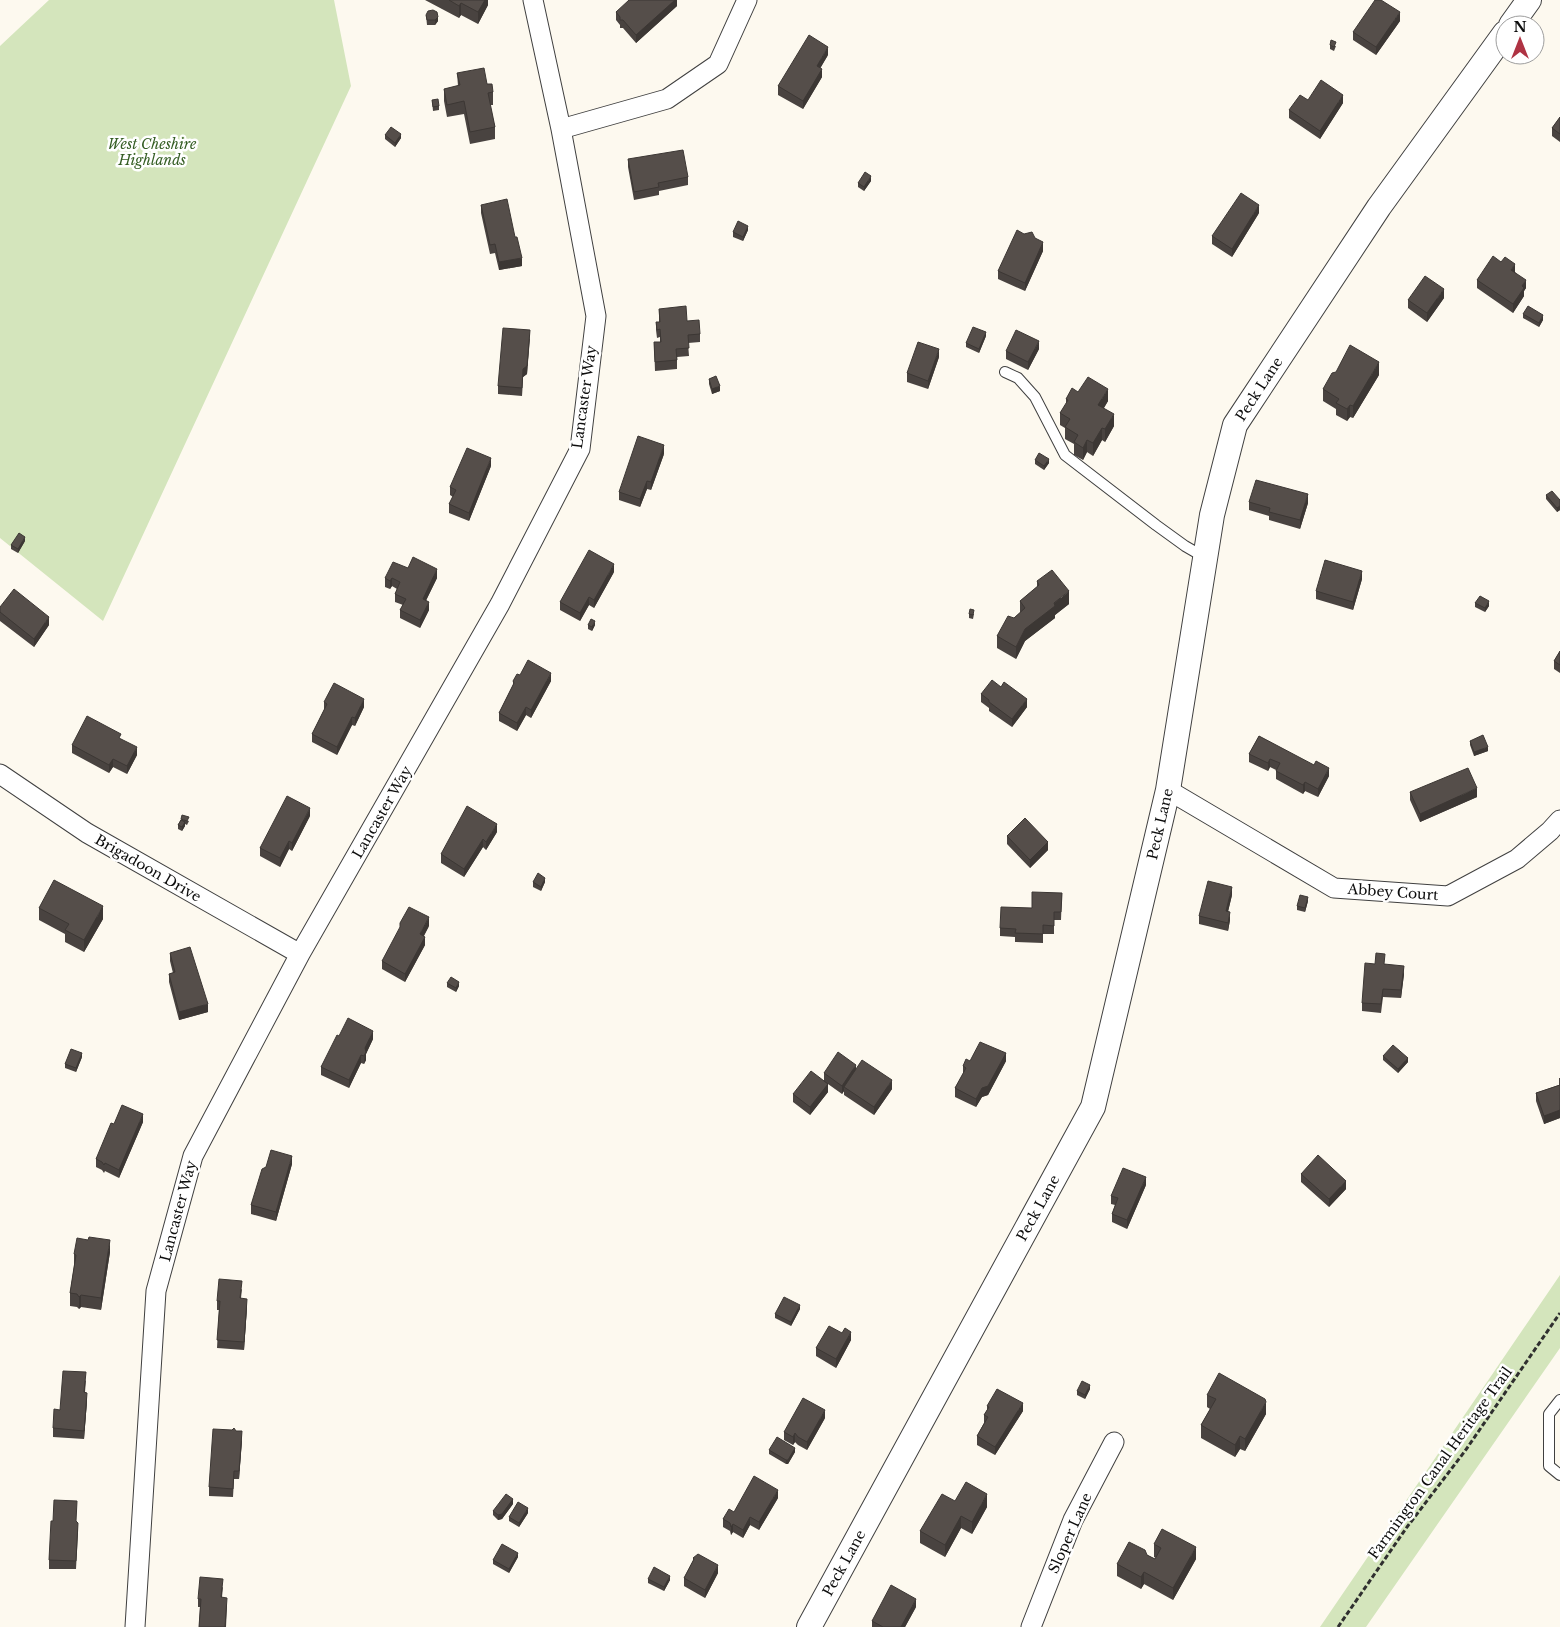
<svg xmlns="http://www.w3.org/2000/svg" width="1560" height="1627" viewBox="0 0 1560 1627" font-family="'Libre Baskerville',serif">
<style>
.green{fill:#d4e5bc}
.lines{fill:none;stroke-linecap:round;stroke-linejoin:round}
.service-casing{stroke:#404040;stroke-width:12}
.minor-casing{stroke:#404040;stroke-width:21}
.tertiary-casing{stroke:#404040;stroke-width:26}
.path{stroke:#2f2f2f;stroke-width:3;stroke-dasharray:5 2.5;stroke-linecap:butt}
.service{stroke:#fff;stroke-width:10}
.minor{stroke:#fff;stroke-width:19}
.tertiary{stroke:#fff;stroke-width:24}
.wall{fill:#494340}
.shaded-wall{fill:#3c3734}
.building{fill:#554e4a;stroke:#3c3734}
.labels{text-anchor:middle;stroke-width:5;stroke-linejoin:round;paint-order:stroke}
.park-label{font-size:14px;font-style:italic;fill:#355e24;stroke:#fff}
.street-label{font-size:14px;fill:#0d0d0d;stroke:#fff}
</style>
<rect width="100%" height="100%" fill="#fdf9ef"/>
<!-- green -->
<path class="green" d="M49,0H334L351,86L103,621L0,538V46Z
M1560,1275V1348L1366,1627H1320Z"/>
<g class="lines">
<defs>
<path id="service" d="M1005,372L1018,378L1035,397L1065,455L1156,525L1185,546L1204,557
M1560,1400L1549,1414V1466L1560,1475"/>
<path id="minor" d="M561,129L667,99L718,64L747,0
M0,774L87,833L300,954
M1168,790L1334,888L1448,896L1517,859L1550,831L1560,820
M135,1627L156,1291L193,1156L300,954L500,604L580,449L596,316L561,129L533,0
M1031,1627L1073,1520L1114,1442"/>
<path id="tertiary" d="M1511,25L1529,0
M809,1627L1093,1107L1168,790L1212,515L1235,425L1379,207L1505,33"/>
</defs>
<!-- service casing -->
<use href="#service" class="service-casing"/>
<!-- minor casing -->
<use href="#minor" class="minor-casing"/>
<!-- tertiary casing -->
<use href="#tertiary" class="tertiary-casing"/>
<!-- path -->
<path class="path" d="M1338,1627L1407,1527L1465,1451L1560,1313"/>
<!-- service -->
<use href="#service" class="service"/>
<!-- minor -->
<use href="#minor" class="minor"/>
<!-- tertiary -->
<use href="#tertiary" class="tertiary"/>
</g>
<!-- wall -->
<path class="wall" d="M425,0H488V5L478,24L461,15L459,18Z
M677,0V6L636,43L623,28H620V25L616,20V12Z
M426,15L438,21L435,25H427Z
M1400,21L1376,55L1353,40V32Z
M1330,45L1336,46L1334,51L1330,49Z
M828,55L820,68L822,77L803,109L778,95V86Z
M457,73L487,84L493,92V105H490L495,127V139L470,144L464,114L447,117L444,101V89L458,86Z
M432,100L439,106V110L433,111Z
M1308,100L1343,103L1320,139L1289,118V110Z
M1560,117V142L1552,136V128Z
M385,135L401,138L395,147L385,139Z
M628,159L688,177V185L659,191V195L634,200L628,167Z
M871,181L864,191L858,187V183Z
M481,205L515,237L522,266L499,270L495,253L490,254L481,213Z
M1259,213L1232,257L1212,244V236Z
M748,230L743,241L733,237V232Z
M1035,238L1043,251L1025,291L998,279V271Z
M1501,262L1515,272L1526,288L1524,291V296L1513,313L1477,288V280Z
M1444,298L1427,322L1408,308V300Z
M659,309L687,321L700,334V342L688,343L689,356L677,357V369L655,371L654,342H660V337L657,338L656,330V322H659Z
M1523,314L1543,320L1539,327L1523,318Z
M986,336L979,353L966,347V343Z
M530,338L527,374L523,377L522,396L498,394V386Z
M1039,349L1028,370L1006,359V351Z
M939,357L928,389L907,382V373Z
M1379,375L1353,418L1350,417L1347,421L1336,415V409L1323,401V389Z
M709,379L720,391L712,394L709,384Z
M1078,392L1108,401L1104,408L1114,426L1105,442L1102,440L1093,456L1087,452L1083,460L1074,455V444L1065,439V428L1060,425V413L1066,405V399Z
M664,454L651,490L647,489L640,507L619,500V492Z
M1035,460L1049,463L1044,470L1035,464Z
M491,466L469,521L449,513V504L453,497L450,495V487Z
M1546,495L1560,500V510L1557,512L1546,499Z
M1249,502L1308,503L1300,529L1269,520V516L1249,510Z
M25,541L18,553L11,549V545Z
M408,568L437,578L426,600L429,610L420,628L400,618V610L403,605L395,602V594L397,589L392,586L390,589L385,587V578Z
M614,572L594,608L589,605L580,621L560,610V602Z
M1362,579L1353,610L1316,599V591Z
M1037,581L1069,604L1055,615V618L1025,641L1016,659L997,648V636L1014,618L1020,613V601L1037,587Z
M1475,603L1489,606L1485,612L1475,607Z
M0,607L49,625L34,647L0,621Z
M969,614H974L973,619L969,618Z
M588,625H595L592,631L588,629Z
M1560,651V673L1554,669V661Z
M513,681H551L531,718L526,715L517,731L499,721V713L513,685Z
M981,694L1027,707L1012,727L989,711V708L981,702Z
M324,702L364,707L355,726L352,725L337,755L312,742V734L324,710Z
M1259,736L1329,776L1318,797L1305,791L1303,794L1276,779V770L1270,767L1268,771L1249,762V754Z
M121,739L137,755L127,774L113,767L109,773L72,753V745Z
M1470,741L1488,751L1474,756L1470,745Z
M1410,792L1477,797L1420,822L1410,800Z
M310,816L292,851L289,849L280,867L260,856V848Z
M181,819L189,821L187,825L185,824V826L182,831L178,829V825Z
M497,832L486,850L483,847L464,877L441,863V854Z
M1007,836L1048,850L1030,868L1007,844Z
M533,882H545L541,891L533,887Z
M1062,893L1061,920H1054V934H1043V943L1015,942V937L1000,936V928L1032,908Z
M1232,895L1228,912L1230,920L1228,931L1199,924V916Z
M1308,901L1305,912L1297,910V906Z
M39,908L103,919L84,952L65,942V934L39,920Z
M429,926L424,936L425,945L405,982L382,969V961Z
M170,953L208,1012L179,1020L169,982V974L173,973L170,961Z
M1375,964H1385L1404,974L1401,998L1383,997L1381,1013L1362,1011V1003Z
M447,983L459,986L456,992L447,987Z
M339,1036L373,1039L366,1054V1060L364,1064L361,1063L349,1088L321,1075V1067Z
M1383,1056L1408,1062L1398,1073L1383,1060Z
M82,1057L76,1072L65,1068V1064Z
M970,1061H1006L988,1095L982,1097L976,1107L955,1097V1088L963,1074V1066Z
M856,1069L892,1089L874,1115L844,1095V1091L842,1094L828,1084V1092L810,1115L793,1102V1094L824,1081V1073Z
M1559,1078H1560V1118L1544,1124L1536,1101V1093L1559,1085Z
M143,1122L119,1178L105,1171L104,1173L102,1170L96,1167V1159L114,1124Z
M292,1164L276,1221L251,1214V1205L266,1167Z
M1301,1174L1346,1189L1329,1207L1301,1182Z
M1146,1185L1127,1229L1112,1222V1214L1115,1205L1111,1204V1196Z
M88,1240L110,1252L101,1310L81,1307L79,1309L77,1307L70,1306V1293L74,1266V1254Z
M242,1289L241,1298L247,1307L244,1350L217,1348L219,1310H217V1301Z
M800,1309L791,1326L775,1318V1314Z
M842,1333L851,1340L836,1368L816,1356V1348Z
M86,1380L85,1392L87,1401L84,1439L53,1437V1428L60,1410Z
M1090,1389L1085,1399L1077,1395V1391Z
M1207,1395L1266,1414L1245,1451L1240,1449L1235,1457L1201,1438V1425L1210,1409L1207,1407Z
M987,1406L1023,1411L995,1455L977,1445V1436L984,1423V1415L987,1410Z
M825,1418L807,1450L798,1445L795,1442L793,1445L784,1440V1432Z
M242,1440L239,1479H234L233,1497L209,1496V1487Z
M769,1450L795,1452L788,1464H786L769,1454Z
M778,1498L759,1530L750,1525L743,1538L733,1532L731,1535L730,1531L723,1527V1519L734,1512Z
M955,1501L987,1507L972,1534L961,1528L945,1557L920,1543V1531Z
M513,1504L502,1519L498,1520L493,1515V1511Z
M528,1513L519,1527L509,1521V1517Z
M53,1521L77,1522L78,1531L76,1569H49V1560Z
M1154,1544L1196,1559L1173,1600L1144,1584L1141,1589L1117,1576V1564L1147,1555L1155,1559L1156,1558L1154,1557Z
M518,1557L509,1573L493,1564V1560Z
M693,1558L718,1573L705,1598L684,1586V1578L693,1561Z
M648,1579L670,1580L664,1591L648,1583Z
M223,1587L222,1597L227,1606L226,1627H199L200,1607H198V1599Z
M916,1607L905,1627H872V1621Z"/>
<!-- shaded-wall -->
<path class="shaded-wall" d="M485,0H488V5L478,24V12Z
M675,0H677V6L636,43V35Z
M461,3V15L459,18V6Z
M1400,12V21L1376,55V47Z
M438,17V21L435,25V20Z
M828,47V55L817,74V66Z
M822,69V77L803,109V101Z
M1343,95V103L1320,139V131Z
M401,134V138L395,147V143Z
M871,176V181L864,191V187Z
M1259,205V213L1232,257V249Z
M748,226V230L743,241V237Z
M1043,242V251L1025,291V283Z
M522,258V266L499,270V262Z
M1515,264V272L1511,278V270Z
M1526,280V288L1524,291V296L1513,313V304L1522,286Z
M1444,289V298L1427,322V313Z
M1543,315V320L1539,327V323Z
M530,330L527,374L523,377L522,396L523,369Z
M986,332V336L979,353V349Z
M1039,341V349L1028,370V362Z
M939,349V357L928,389V381Z
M1379,362V375L1353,418V406Z
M720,386V391L712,394V389Z
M1108,389V401L1098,417V405Z
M1350,405V417L1347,421V409Z
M1114,414V426L1105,442V429Z
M1102,428V440L1093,456V443Z
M1087,440V452L1083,460V448Z
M664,445V454L651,490V482Z
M491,458V466L469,521V513Z
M1049,459V463L1044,470V466Z
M647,481V489L640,507V499Z
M1308,494V503L1300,529V520Z
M1560,506V510L1557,512V508Z
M25,537V541L18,553V549Z
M614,564V572L594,608V600Z
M437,569V578L423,607V599Z
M1362,571V579L1353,610V602Z
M392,578V586L390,589V581Z
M1069,591V604L1055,615V618L1025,641L1016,659V647L1025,629Z
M589,597V605L580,621V613Z
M1489,601V606L1485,612V608Z
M429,602V610L420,628V620Z
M49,617V625L34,647V639Z
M595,621V625L592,631V627Z
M551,673V681L531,718V710Z
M364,699V707L355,726V718Z
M1027,699V707L1012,727V719Z
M526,707V715L517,731V723Z
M352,717V725L337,755V747Z
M137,747V755L127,774V766Z
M1488,747V751L1474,756V752Z
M113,759V767L109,773V765Z
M1270,759V767L1268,771V763Z
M1329,768V776L1318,797V789Z
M1305,782V791L1303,794V785Z
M1477,788V797L1420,822V814Z
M310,808V816L292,851V843Z
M185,822V826L182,831V827Z
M497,824V832L486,850V842Z
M483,839V847L464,877V869Z
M289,841V849L280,867V858Z
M1048,842V850L1030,868V860Z
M545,878V882L541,891V887Z
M1232,887V895L1226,919V911Z
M1308,897V901L1305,912V908Z
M103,906V919L84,952V940Z
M1230,912V920L1228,931V923Z
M429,917V926L420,942V934Z
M425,937V945L405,982V974Z
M1404,966V974L1401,998V990Z
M459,982V986L456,992V988Z
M208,1004V1012L179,1020V1012Z
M373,1031V1039L366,1054V1060L364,1064L365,1048Z
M82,1053V1057L76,1072V1068Z
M1006,1053V1061L988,1095L982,1097L976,1107V1099L982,1088Z
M361,1055V1063L349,1088V1080Z
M1408,1058V1062L1398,1073V1069Z
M856,1065V1073L844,1087V1091L842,1094V1086Z
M892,1080V1089L874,1115V1107Z
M828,1084V1092L810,1115V1107Z
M1560,1110V1118L1544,1124V1116Z
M143,1114V1122L119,1178V1170Z
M292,1156V1164L276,1221V1212Z
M1146,1177V1185L1127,1229V1220Z
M1346,1181V1189L1329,1207V1199Z
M110,1240V1252L101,1310V1298Z
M81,1295V1307L79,1309V1297Z
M247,1299V1307L244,1350V1342Z
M800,1305V1309L791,1326V1322Z
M851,1332V1340L836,1368V1359Z
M1090,1385V1389L1085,1399V1395Z
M87,1393V1401L84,1439V1431Z
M1266,1402V1414L1245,1451V1439Z
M1023,1403V1411L995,1455V1447Z
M825,1410V1418L807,1450V1442Z
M242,1431V1440L239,1479V1471Z
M795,1433V1442L793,1445V1437Z
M1240,1436V1449L1235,1457V1445Z
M795,1448V1452L788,1464H786V1460Z
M778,1490V1498L759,1530V1522Z
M987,1494V1507L972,1534V1522Z
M513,1499V1504L502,1519L498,1520V1515Z
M528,1508V1513L519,1527V1523Z
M961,1516V1528L945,1557V1545Z
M750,1517V1525L743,1538V1530Z
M733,1524V1532L731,1535V1527Z
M1196,1547V1559L1173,1600V1588Z
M518,1553V1557L509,1573V1569Z
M718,1565V1573L705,1598V1590Z
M1144,1572V1584L1141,1589V1577Z
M670,1576V1580L664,1591V1587Z
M916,1599V1607L905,1627H901Z"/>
<!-- building -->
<path class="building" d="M449,0H485L478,12L461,3L459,6Z
M629,0H675L636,35L623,20H620V17L616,12Z
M1375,0H1381L1400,12L1376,47L1353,32Z
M433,10L437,12L438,17L435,20H427L426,15L428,11Z
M809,35L828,47L817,66L822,69L803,101L778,86Z
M1331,40L1336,42L1334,47L1330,45Z
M484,68L487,84H492L493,92L488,93L495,127L470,132L464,101L447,105L444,89L460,85L457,73Z
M1321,80L1343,95L1320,131L1289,110L1300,95L1308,100Z
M438,99L439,106L433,107L432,100Z
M1560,117V134L1552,128Z
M391,127L401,134L395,143L385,135Z
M683,150L688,177L658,183L659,187L634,192L628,159Z
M865,172L871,176L864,187L858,183Z
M1241,193L1259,205L1232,249L1212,236Z
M507,199L515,237H517L522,258L499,262L495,244L490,245L481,205Z
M738,221L748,226L743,237L733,232Z
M1017,230L1024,234L1032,232L1035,238L1043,242L1025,283L998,271Z
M1493,256L1501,262L1505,257L1515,264L1511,270L1526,280L1522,286L1524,288L1513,304L1477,280Z
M1425,276L1444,289L1427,313L1408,300Z
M686,306L687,321L699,320L700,334L688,335L689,348L676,349L677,360L655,362L654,342H661L660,329L657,330L656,322H660L659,309Z
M1528,306L1543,315L1539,323L1523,314Z
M973,327L986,332L979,349L966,343Z
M503,328L530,330L527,366L523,369L522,388L498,386Z
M1016,330L1039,341L1028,362L1006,351Z
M918,342L939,349L928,381L907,373Z
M1350,345L1379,362L1353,406L1350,405L1347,409L1336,403L1339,399L1323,389L1332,373L1336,372Z
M716,376L720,386L712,389L709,379Z
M1088,377L1108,389L1098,405L1114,414L1105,429L1102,428L1093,443L1087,440L1083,448L1074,442L1078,435L1065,427L1070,419L1060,413L1068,400L1066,399L1072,388L1078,392Z
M638,436L664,445L651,482L647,481L640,499L619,492Z
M467,448L491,458L469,513L449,504L456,490L450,487Z
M1039,453L1049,459L1044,466L1035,460Z
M1256,480L1308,494L1300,520L1269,512L1270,508L1249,502Z
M1552,491L1560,500V506L1557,508L1546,495Z
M19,533L25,537L18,549L11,545Z
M589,550L614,564L594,600L589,597L580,613L560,602Z
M413,557L437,569L423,599L429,602L420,620L400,610L406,599L395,594L400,582L392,578L390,581L385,578L393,562L408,568Z
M1325,560L1362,571L1353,602L1316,591Z
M1052,570L1069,591L1054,603L1055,606L1025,629L1016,647L997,636L1008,616L1014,618L1025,608L1020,601L1039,585L1037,581Z
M14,589L49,617L34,639L0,612V607Z
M1480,596L1489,601L1485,608L1475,603Z
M970,609L974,610L973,615L969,614Z
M591,619L595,621L592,627L588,625Z
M1560,651V665L1554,661Z
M528,660L551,673L531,710L526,707L517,723L499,713L514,683L513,681L517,674L520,675Z
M992,680L1001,687L1004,682L1027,699L1012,719L989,702V700L981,694Z
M334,683L364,699L355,718L352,717L337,747L312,734L327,704L324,702Z
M87,716L121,734L119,738L137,747L127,766L113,759L109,765L72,745Z
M1483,735L1488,747L1474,752L1470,741Z
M1259,736L1314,765L1316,761L1329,768L1318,789L1305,782L1303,785L1276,771L1280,763L1270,759L1268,763L1249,754Z
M1468,768L1477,788L1420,814L1410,792Z
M287,796L310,808L292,843L289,841L280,858L260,848Z
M467,806L497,824L486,842L483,839L464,869L441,854Z
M182,815L189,817L187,821L181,819Z
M1025,818L1048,842L1030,860L1007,836Z
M181,820L185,822L182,827L178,825Z
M538,873L545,878L541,887L533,882Z
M54,880L103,906L84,940L65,930L69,924L39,908Z
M1208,881L1232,887L1226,911L1230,912L1228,923L1199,916Z
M1032,892L1062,893L1061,912H1054V926L1043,925V934L1015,933L1016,929L1000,928L1001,907L1032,908Z
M1300,895L1308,897L1305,908L1297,906Z
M409,907L429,917L420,934L425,937L405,974L382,961L400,927V923Z
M190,947L208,1004L179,1012L169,974L175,972L170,953Z
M1376,953L1385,954L1384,964L1404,966L1401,990L1383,989L1381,1004L1362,1003L1365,963L1375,964Z
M451,977L459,982L456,988L447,983Z
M348,1018L373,1031L365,1048L366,1052L364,1056L361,1055L349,1080L321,1067L337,1035L339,1036Z
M980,1042L1006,1053L988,1086L982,1088L976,1099L955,1088L966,1068L963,1066L966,1059L970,1061Z
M1393,1045L1408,1058L1398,1069L1383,1056Z
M71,1049L82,1053L76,1068L65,1064Z
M838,1052L856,1065L842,1086L824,1073Z
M862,1060L892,1080L874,1107L844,1087Z
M811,1071L828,1084L810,1107L793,1094Z
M1560,1085V1110L1544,1116L1536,1093Z
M122,1105L143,1114L119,1170L105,1163L104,1165L102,1162L96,1159L111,1123L114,1124Z
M271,1150L292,1156L276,1212L251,1205L262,1169L266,1167Z
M1318,1155L1346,1181L1329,1199L1301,1174Z
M1123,1168L1146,1177L1127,1220L1112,1214L1118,1198L1111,1196Z
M89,1237L110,1240L101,1298L81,1295L79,1297L77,1294L70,1293L76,1255L74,1254L77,1238L88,1240Z
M219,1279L242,1281L240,1298L247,1299L244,1342L217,1340L220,1301H217Z
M784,1297L800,1305L791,1322L775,1314Z
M829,1326L842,1333L845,1328L851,1332L836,1359L816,1348Z
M63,1371L86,1372L84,1392L87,1393L84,1431L53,1428L54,1409L60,1410Z
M1219,1373L1265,1399L1266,1402L1245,1439L1240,1436L1235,1445L1201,1425L1216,1399L1207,1395Z
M1082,1381L1090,1385L1085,1395L1077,1391Z
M997,1389L1023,1403L995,1447L977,1436L988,1417L984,1415L989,1407L987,1406Z
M803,1398L825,1410L807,1442L798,1437L795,1433L793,1437L784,1432Z
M234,1428L236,1431H242L239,1471H234L233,1489L209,1487L213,1429L232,1430Z
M777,1437L795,1448L788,1460H786L769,1450Z
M754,1476L778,1490L759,1522L750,1517L743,1530L733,1524L731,1527L730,1523L723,1519L729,1509L734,1512Z
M966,1482L987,1494L972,1522L961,1516L945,1545L920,1531L942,1494L955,1501Z
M506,1494L513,1499L502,1514L498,1515L493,1511Z
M54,1500L77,1501L76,1521L78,1523L76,1561L49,1560L51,1521H53Z
M518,1502L528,1508L519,1523L509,1517Z
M1162,1529L1196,1547L1173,1588L1144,1572L1141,1577L1117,1564L1129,1542L1145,1550L1147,1555L1155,1559L1161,1548L1154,1544Z
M502,1544L518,1553L509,1569L493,1560Z
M698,1554L718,1565L705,1590L684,1578L694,1559L693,1558Z
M654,1567L670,1576L664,1587L648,1579Z
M200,1577L223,1579L221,1597L227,1598L225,1627H199L201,1599H198Z
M891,1585L916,1599L901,1627H883L872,1621Z"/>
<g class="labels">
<!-- park labels -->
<g class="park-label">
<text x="152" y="149">West Cheshire<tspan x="152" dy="16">Highlands</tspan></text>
</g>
<!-- street labels -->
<g class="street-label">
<text transform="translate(1259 389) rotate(-57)" y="5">Peck Lane</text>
<text transform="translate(584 397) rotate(-82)" y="5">Lancaster Way</text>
<text transform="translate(382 812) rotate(-60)" y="5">Lancaster Way</text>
<text transform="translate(1160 824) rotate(-77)" y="5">Peck Lane</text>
<text transform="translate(148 868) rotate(30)" y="5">Brigadoon Drive</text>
<text transform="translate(1393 892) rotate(4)" y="5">Abbey Court</text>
<text transform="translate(1038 1208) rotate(-61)" y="5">Peck Lane</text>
<text transform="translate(178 1211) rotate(-75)" y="5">Lancaster Way</text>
<text transform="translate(1440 1463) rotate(-54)" y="5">Farmington Canal Heritage Trail</text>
<text transform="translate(1070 1533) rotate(-66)" y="5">Sloper Lane</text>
<text transform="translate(844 1563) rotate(-61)" y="5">Peck Lane</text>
</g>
</g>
<!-- north arrow -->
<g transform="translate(1520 40)"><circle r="24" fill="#ffffff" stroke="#9e9e9e"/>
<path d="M0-4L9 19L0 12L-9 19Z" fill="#af3343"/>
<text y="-8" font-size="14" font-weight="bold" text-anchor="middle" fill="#0d0d0d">N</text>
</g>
</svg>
